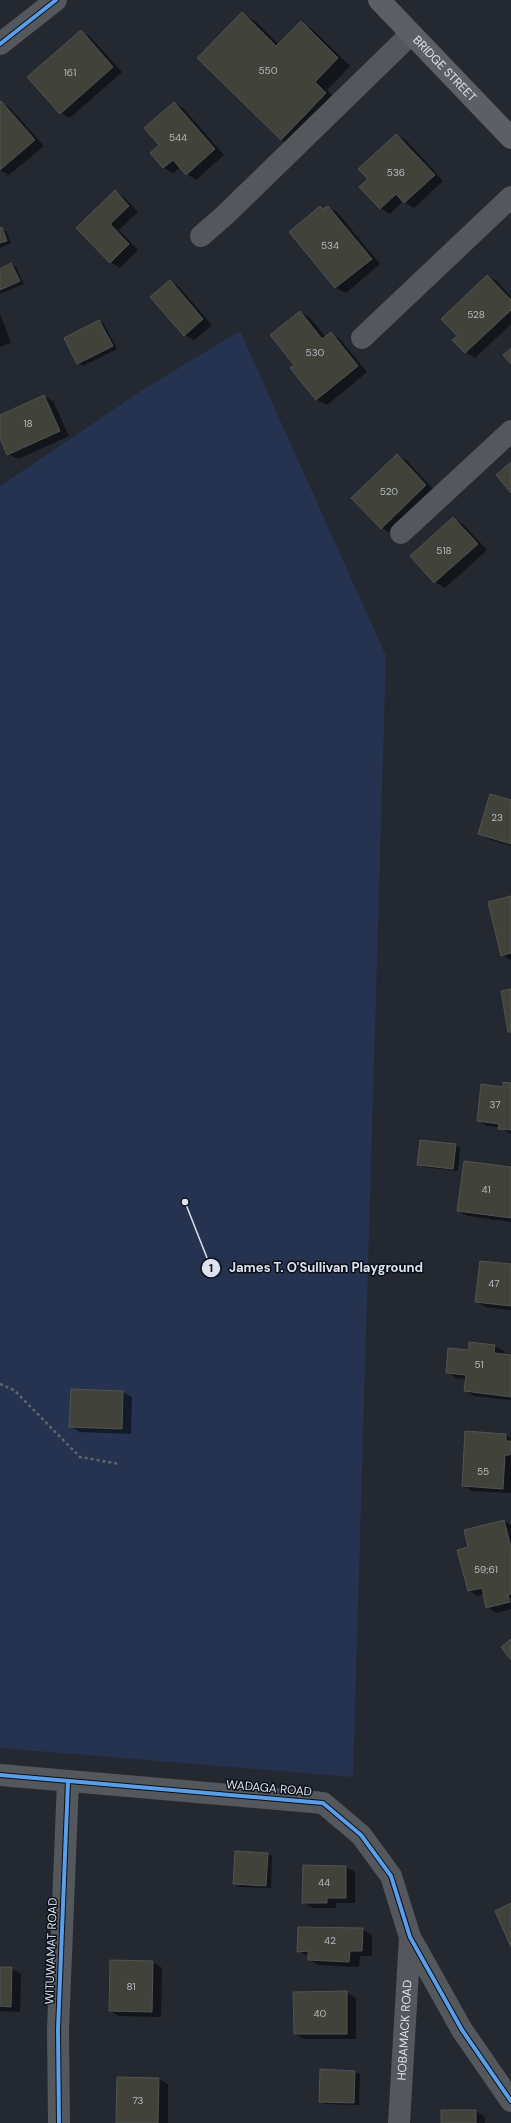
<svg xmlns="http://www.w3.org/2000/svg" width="511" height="2123" viewBox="0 0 511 2123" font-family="'DM Sans',sans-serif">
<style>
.green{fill:#253350}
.shadow{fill:#0007}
.building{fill:#41433b;stroke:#505352}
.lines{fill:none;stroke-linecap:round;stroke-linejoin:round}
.path{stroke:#616468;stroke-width:2.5;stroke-dasharray:3 3;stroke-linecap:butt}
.minor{stroke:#54575b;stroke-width:22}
.major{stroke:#5d5f66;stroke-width:22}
.cycleway-casing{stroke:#0b0f17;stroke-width:6}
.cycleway{stroke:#5a9eea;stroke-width:4}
.labels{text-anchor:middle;stroke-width:3;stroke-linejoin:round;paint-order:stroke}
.number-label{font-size:10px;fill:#b6bbc1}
.street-label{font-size:12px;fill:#dde3ee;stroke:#0b0f17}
.leader{fill:none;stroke:#dde3ee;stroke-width:1.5}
.callout-dot{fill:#dde3ee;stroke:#0b0f17;stroke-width:1.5}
.mark-label{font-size:12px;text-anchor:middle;font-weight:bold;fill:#111}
.callout-label{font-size:13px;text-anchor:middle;font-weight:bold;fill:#dde3ee;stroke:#0b0f17;stroke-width:3;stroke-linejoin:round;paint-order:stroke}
</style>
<rect width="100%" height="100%" fill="#232831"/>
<!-- green -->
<path class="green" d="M240,331L386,656L353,1777L0,1748V486L144,389Z"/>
<!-- shadow -->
<path class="shadow" d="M242,14L255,21L279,45L301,23L313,30L350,66L327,90L338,101L294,147L281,140Z
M81,31L90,37L122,72L70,118L60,113Z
M1,102L10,108L44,146L9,175L0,170Z
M174,103L183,108L224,155L196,180L187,174L181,167L173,173L164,168L152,153L161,146Z
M396,135L406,140L443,181L414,208L403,201L390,214L380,208L369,179Z
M115,192L124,197L138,212L119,230L138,250L120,268L110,262L78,228Z
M320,207L324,210L328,207L337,212L380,264L346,293L336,288L290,232Z
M0,229L6,231L11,243L0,248Z
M11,264L16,267L24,284L0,294V270Z
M487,276L497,281L511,297V324L475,358L466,352L454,340L458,336Z
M170,281L179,287L212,325L194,340L185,335Z
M300,312L309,317L326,337L331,333L340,339L367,372L327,405L317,400L291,368L295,365Z
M0,314L11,343L0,347Z
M99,321L104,324L117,349L83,366L78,363Z
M44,396L53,401L69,436L18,459L8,454L0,436V416Z
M398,455L407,461L435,491L391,533L382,528Z
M453,518L463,524L487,550L445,588L435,582L411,556Z
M511,801V846L489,839L480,834Z
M511,897V960L502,955Z
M511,1084V1134L499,1127L487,1126L478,1121L504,1088Z
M456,1145L460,1148L458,1171L423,1167L418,1164Z
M511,1168V1222L468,1216L458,1211Z
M511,1265V1310L486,1307L477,1302Z
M495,1346L504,1351V1355L511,1356V1400L474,1396L465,1391L466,1379L456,1378L447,1372L470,1351Z
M72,1390L123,1392L132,1397L131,1434L80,1432L70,1426Z
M506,1435L511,1438V1493L472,1491L463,1485Z
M504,1521L511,1525V1609L497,1613L487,1607L484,1594L478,1596L468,1590L469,1548Z
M268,1854L272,1856L271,1888L239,1887L234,1884Z
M346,1867L355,1872V1903H336V1908H313L304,1903Z
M362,1929L372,1935V1956H360L359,1967L318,1965L309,1960V1956L298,1951Z
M111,1961L153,1962L162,1968L161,2017L119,2016L110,2011Z
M0,1968H11L21,1974L20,2012L0,2011Z
M346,1992L356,1998V2039H304L295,2034Z
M355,2072L360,2074L359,2105L325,2104L320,2101Z
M118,2078L159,2079L168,2084V2123H117Z
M476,2111L485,2117V2123H442Z"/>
<!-- building -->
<path class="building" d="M242,12L276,46L301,21L338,58L315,82L326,93L281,140L197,58Z
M81,30L113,67L60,114L27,77Z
M1,101L35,140L0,170V102Z
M174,102L215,149L186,175L173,160L163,168L150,153L159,145L144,128Z
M396,134L435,175L404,203L396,194L380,209L359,187L368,179L358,169Z
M115,190L129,206L110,224L129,244L110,263L76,228Z
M320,206L323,209L328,206L372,259L335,288L289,232Z
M2,227L7,241L0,243V228Z
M11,263L20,281L0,290V269Z
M487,275L511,300V310L465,353L452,340L457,336L441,319Z
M170,280L203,319L184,336L150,297Z
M300,311L322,339L331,332L358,366L316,400L290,368L294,365L270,335Z
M99,320L113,346L77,364L64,338Z
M511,348V364L503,355Z
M44,395L60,431L7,455L0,438V415Z
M397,454L426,485L381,529L351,498Z
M511,462V493L496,475Z
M453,517L478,544L434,583L410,556Z
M490,794L511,800V844L478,834Z
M511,896V953L501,956L488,902Z
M511,989V1032H508L501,991Z
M503,1082L511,1083V1130L498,1129L499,1124L477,1121L481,1084L503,1087Z
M420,1140L456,1144L453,1169L417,1165Z
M464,1161L511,1167V1218L457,1211Z
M480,1261L511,1264V1306L475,1302Z
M469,1342L495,1345L494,1353L511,1355V1397L464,1391L466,1375L446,1373L448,1348L469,1350Z
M71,1389L123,1391L122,1429L69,1427Z
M465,1431L506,1434V1441H511V1443L510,1455H505L503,1489L462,1486Z
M504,1520L511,1547V1594L508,1595L510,1602L486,1608L482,1588L468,1591L457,1550L468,1547L464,1530Z
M511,1639V1660L501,1647Z
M235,1851L268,1853L266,1886L233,1884Z
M303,1865L346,1866V1898H327V1903H302Z
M511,1903V1947L495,1911Z
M298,1927L363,1928L362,1951H350L349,1962L308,1960V1951L297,1952Z
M110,1960L153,1961L152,2012L109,2011Z
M0,1967H12L11,2007L0,2006Z
M347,1991V2034H294L293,1992Z
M320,2069L355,2071L354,2103L319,2102Z
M117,2077L159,2078L158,2123H116Z
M441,2110H476V2123H441Z"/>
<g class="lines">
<!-- path -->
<path class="path" d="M0,1384L14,1390L80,1457L120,1464"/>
<!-- minor -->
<g class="minor">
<path d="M0,44L56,0"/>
<path d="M201,236L225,215L411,34"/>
<path d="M362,338L511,197"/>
<path d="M401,533L511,431"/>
<path d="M0,1775L323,1803L361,1835L391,1876L410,1937L462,2030L511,2101"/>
<path d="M59,2123L58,2029L68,1781"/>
<path id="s1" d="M399,2123L410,1937"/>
</g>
<!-- major -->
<path class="major" id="s2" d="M379,0L511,138"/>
<defs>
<path id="cycleway" d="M0,44L56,0
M0,1775L323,1803L361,1835L391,1876L410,1937L462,2030L511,2101
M59,2123L58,2029L68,1781"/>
</defs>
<!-- cycleway casing -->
<use href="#cycleway" class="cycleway-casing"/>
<!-- cycleway -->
<use href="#cycleway" class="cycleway"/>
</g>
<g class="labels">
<!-- number labels -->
<g class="number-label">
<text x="268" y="74">550</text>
<text x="70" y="76">161</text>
<text x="178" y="141">544</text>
<text x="396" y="176">536</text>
<text x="330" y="249">534</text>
<text x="476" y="318">528</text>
<text x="315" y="356">530</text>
<text x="28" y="427">18</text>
<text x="389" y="495">520</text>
<text x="444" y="554">518</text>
<text x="497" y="821">23</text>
<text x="495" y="1108">37</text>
<text x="486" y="1193">41</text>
<text x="494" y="1287">47</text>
<text x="479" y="1368">51</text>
<text x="483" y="1475">55</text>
<text x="486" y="1573">59;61</text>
<text x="324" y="1886">44</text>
<text x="330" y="1944">42</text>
<text x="131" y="1990">81</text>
<text x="320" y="2017">40</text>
<text x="138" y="2104">73</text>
</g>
<!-- street labels -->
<g class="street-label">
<text dy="4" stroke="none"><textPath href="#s2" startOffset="95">BRIDGE STREET</textPath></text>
<text transform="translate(269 1788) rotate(5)" y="4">WADAGA ROAD</text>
<text transform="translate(51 1951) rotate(-88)" y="4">WITUWAMAT ROAD</text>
<text dy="4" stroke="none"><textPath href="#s1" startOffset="93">HOBAMACK ROAD</textPath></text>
</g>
</g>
<!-- callouts -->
<path class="leader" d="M185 1202L211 1268"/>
<g class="callout-dot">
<circle cx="185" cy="1202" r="4"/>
<circle cx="211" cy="1268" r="10"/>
</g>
<g class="mark-label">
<text x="211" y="1272">1</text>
</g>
<g class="callout-label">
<text x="326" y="1272">James T. O'Sullivan Playground</text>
</g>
</svg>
